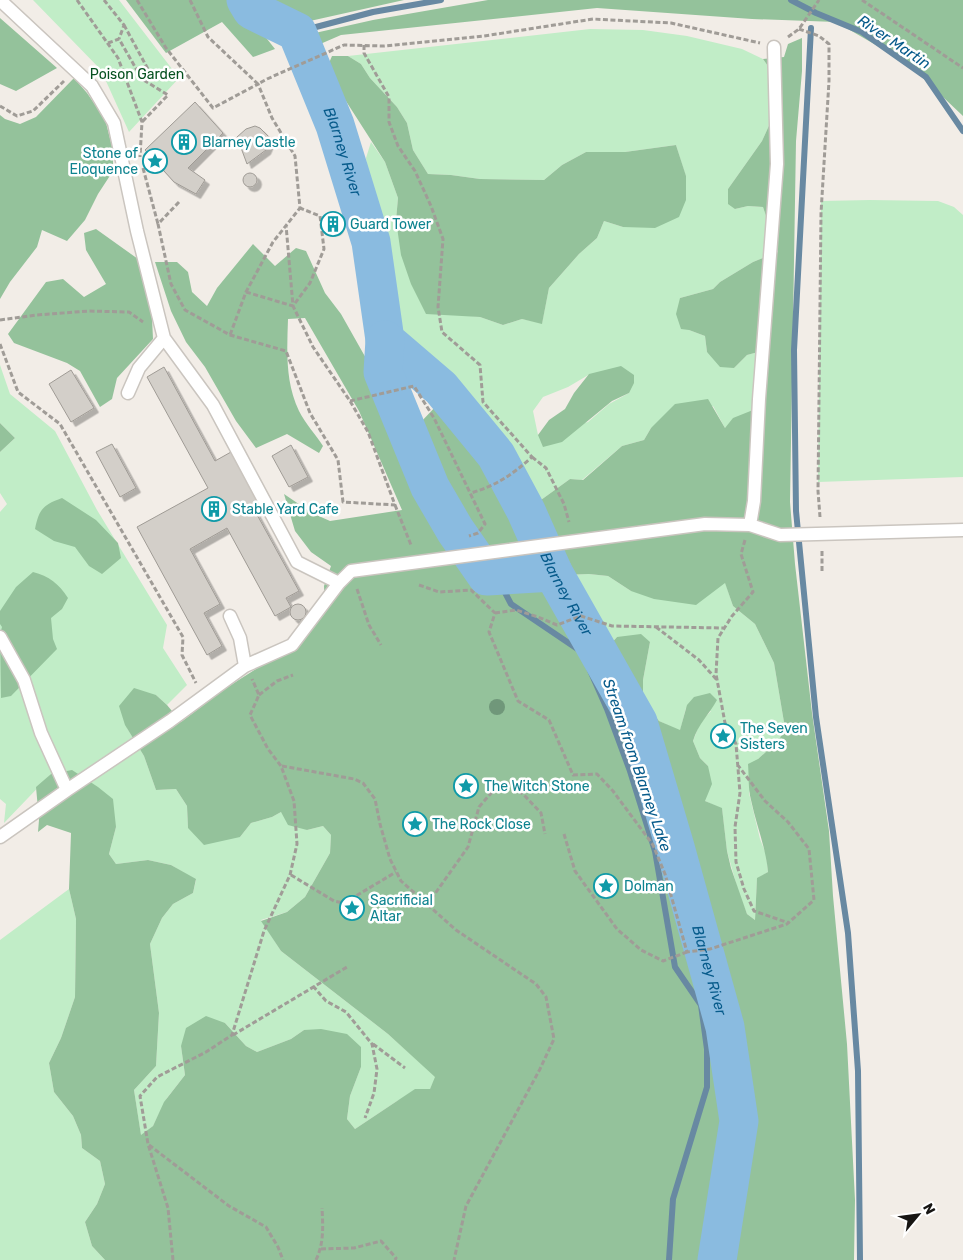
<svg xmlns="http://www.w3.org/2000/svg" width="963" height="1260" viewBox="0 0 963 1260" font-family="Rubik,sans-serif">
<style>
.green{fill:#c1edc7;fill-rule:evenodd}
.forest{fill:#94c29b}
.lines{fill:none;stroke-linecap:round;stroke-linejoin:round}
.stream{stroke:#6889a2;stroke-width:6}
.river{stroke:#8abbe0;stroke-width:39}
.building{fill:#d3cfc9;stroke:#9f9b95;filter:url(#shadow)}
.lane-casing{stroke:#cac5bf;stroke-width:15}
.path{stroke:#a09c97;stroke-width:3;stroke-dasharray:5 2.5;stroke-linecap:butt}
.lane{stroke:#fff;stroke-width:12}
.tree{fill:#70977a}
.labels{text-anchor:middle;stroke-width:5;stroke-linejoin:round;paint-order:stroke}
.park-label{font-size:14px;fill:#065120;stroke:#fff}
.culture-label{font-size:14px;fill:#0d838f;stroke:#fff;text-anchor:start}
.water-label{font-size:15px;font-style:italic;fill:#075b8b;stroke:#fff}
</style>
<defs>
<filter id="shadow"><feDropShadow dx="4.5" dy="4.5" stdDeviation="0" flood-color="#0004"/></filter>
</defs>
<rect width="100%" height="100%" fill="#f2ede7"/>
<!-- green -->
<path class="green" d="M33,0H119L179,78L129,132L101,70Z
M590,29L643,30L687,36L742,49L763,59L770,69L772,119L762,141L728,189L735,209L748,206L763,207L778,252L753,262L720,282L713,289L680,298L689,330L705,336L707,352L734,368L747,355L762,351L758,408L725,428L713,406L651,428L644,440L622,446L582,480L570,479L534,505L501,452L454,390L432,369L395,337L392,329L395,318L389,306L388,278L380,225L368,185L366,158L371,142L385,162L398,198L396,220L464,315L480,317L503,325L522,319L542,323L549,288L579,254L597,238L604,221L623,227L686,177L676,145L625,152H586L562,165L544,180L480,179L451,175L428,174L413,150L407,123L397,107L370,78L361,64L348,56ZM590,374L629,393L609,404L588,422L538,435L533,411L543,397L568,387Z
M870,200L938,201L954,207L963,215V477L818,482L821,201Z
M0,365L10,394L55,431L97,510L167,625L163,648L187,685L167,705L156,695L127,728L144,756L156,790L176,789L187,806L188,828L240,837L251,823L272,817L281,812L307,830L323,826L331,835L330,853L305,897L287,912L261,920L281,951L388,1034L436,1077L430,1089L397,1101L355,1129L347,1119L350,1096L361,1067L304,1030L291,1039L257,1052L246,1046L225,1023L181,1046L185,1075L167,1098L153,1126L141,1136L134,1090L156,1066L159,1013L150,944L162,918L173,904L193,893L196,880L171,865L148,860L116,864L109,854L116,827L51,774L4,823L6,804L0,799V512L7,504L0,493V452L15,438L0,423Z
M589,574L608,576L631,591L725,582L733,606L755,624L774,663L785,728L779,740L758,759L749,793L760,839L766,854L768,872L757,879L755,920L747,914L739,894L727,851L722,809L705,801L708,766L700,758L693,741L700,723L711,711L686,708L680,731L659,721L643,700V680L650,642L617,637L609,646L599,652L581,616L564,575Z
M69,889L76,919L75,997L61,1038L49,1063L54,1092L73,1116L81,1135L82,1148L100,1161L105,1184L97,1204L85,1222L92,1246L105,1260H0V940Z"/>
<!-- forest -->
<path class="forest" d="M126,0H236L275,49L253,57L222,22L166,53Z
M256,0H404L301,23Z
M488,0H963V116L907,63L836,22L752,19L597,8L341,35L311,48L306,35L373,20Z
M0,18L57,68L16,91L0,84Z
M802,38V71L796,141L790,502L795,564L812,713L829,831L833,896L847,1044L855,1200L854,1260H723L742,1155L744,1120L740,1084L724,1013L710,958L639,717L599,652L609,646L617,637L641,634L650,642L643,680V700L659,721L680,730L687,705L694,697L710,693L717,700C709,715 698,724 693,741L700,758L708,766L712,784L705,801L722,808L727,851L731,868L747,914L755,920L757,878L768,872C766,848 756,824 751,800C748,788 749,776 748,764L758,759L779,740L785,728L774,663L755,624L733,606L725,583L696,605L654,599L631,591L608,576L589,574L564,575L545,538L534,505L570,479L583,480L622,446L644,440L651,428L675,404L708,399L725,428L733,418L758,408L762,351L747,355L734,368L720,367L707,352L705,336L689,330L681,329L676,314L680,298L713,289L720,282L753,262L778,252L763,207L748,206L735,209L728,204V189L762,141L772,119L770,69L763,59L784,57L788,44Z
M332,56H348L361,64L370,78L397,107L407,123L413,150L428,174L451,175L480,179L544,180L562,165L586,152H625L676,145L686,176V200L679,217L655,228L623,227L604,221L597,238L579,254L549,288L542,324L522,319L503,325L480,317L426,314L411,284L401,255L396,220L398,198L385,162L326,70Z
M74,78L87,93L105,119L113,150V171L98,194L85,220L67,241L42,230L37,247L10,282L0,299V115L5,119L20,124L36,117Z
M96,229L138,259L152,318L153,339L117,378L112,399L100,407L80,371L67,363L14,343L8,334L46,282L63,279L84,297L106,284L86,250L84,233Z
M253,244L275,266L296,248L306,251L325,293L341,314L376,376L447,534L458,521L438,483L422,446L419,424L438,404L470,440L519,513L558,601L588,650L625,718L673,865L694,945L701,958L737,1121L712,1260H105L92,1246L85,1222L97,1204L105,1184L100,1161L82,1148L81,1135L73,1116L54,1092L49,1063L61,1038L75,997L76,919L69,889L71,833L47,825L38,832L39,820L36,787L51,774L72,770L98,787L113,799L116,827L109,854L116,864L148,860L171,865L196,879L193,893L173,904L162,918L150,944L159,1013L156,1066L134,1090L141,1135L153,1126L164,1102L185,1075L181,1046L186,1028L206,1016L225,1023L246,1046L257,1052L291,1039L304,1030L321,1029L347,1034L361,1047V1067L350,1096L347,1119L355,1129L415,1089H430L435,1077L388,1034L281,951L261,921L287,912L305,897L330,853L331,835L323,826L307,830L288,825L281,812L272,817L251,823L240,837L204,845L188,828L187,806L176,789L156,790L144,756L125,725L119,706L134,688L156,695L167,705L181,722L223,690L264,664L299,645L325,613L324,586L331,566L311,552L295,531L284,494L312,513L330,521L402,510L359,411L305,318L288,319C287,350 285,382 299,411C305,423 316,435 323,446L319,453L287,434L256,448L236,421L205,367L186,342L171,311L155,262H177L188,272L192,292L207,306L217,288Z
M621,366L634,375V383L629,393L612,401L562,442L543,447L538,435L549,420L565,409L574,393L589,374Z
M0,423L15,438L0,452Z
M62,498L96,520L118,543L121,558L102,574L89,566L75,547L54,541L35,529C39,509 43,505 62,498Z
M33,572C49,576 59,584 68,598L62,609L51,618L53,639L57,649L11,696L1,698L0,634L2,627L0,624V611L16,587Z"/>
<g class="lines">
<!-- stream -->
<path class="stream" d="M791,0L816,13L862,32L926,77L963,131
M811,28L794,350L796,511L816,717L848,933L858,1071L860,1260
M297,32L373,12L441,0
M497,577L511,604L582,652L607,709L630,771L655,851L675,967L701,1005L707,1049V1087L673,1199L669,1260"/>
<!-- river -->
<g class="river">
<path id="s1" d="M246,0L252,10L297,32L335,125L371,242L385,340L441,388L496,455L526,511L553,572L638,722L675,847L725,1027L739,1121L717,1260"/>
<path d="M385,340L383,372L430,487L455,530L487,576L553,572"/>
</g>
</g>
<!-- building -->
<path class="building" d="M195,102L223,133L188,168L205,180L196,194L174,182L145,150Z
M255,126L260,128L268,136L269,143L266,150L247,164L237,137L246,129Z
M243 180a7 7 0 1 1 14 0a7 7 0 1 1-14 0Z
M327 225a6 6 0 1 1 12 0a6 6 0 1 1-12 0Z
M164,367L215,461L231,452L262,507L255,511L299,591L286,598L291,607L275,616L227,528L190,549L220,604L204,613L222,646L207,655L137,527L208,488L147,377Z
M71,370L94,408L71,422L49,384Z
M112,444L136,488L120,497L96,452Z
M291,445L308,477L289,487L272,456Z
M290 612a8 8 0 1 1 16 0a8 8 0 1 1-16 0Z"/>
<g class="lines">
<defs>
<path id="lane" d="M0,0L92,86L114,123L137,231L164,338L213,405L297,562L339,583
M128,393L139,368L164,338
M750,525L754,501L759,399L777,164L774,47
M230,616L240,638L245,666
M0,637L24,680L41,733L67,790L170,721L245,666L292,645L339,583L351,571L705,524L750,525L780,535L963,530
M0,837L67,790"/>
</defs>
<!-- lane casing -->
<use href="#lane" class="lane-casing"/>
<!-- path -->
<path class="path" d="M77,0L118,58L142,122L140,157
M104,0L124,25L119,39
M137,0L166,48L213,108L258,84L272,118L295,156L300,208L273,242L246,292L230,335
M190,0L208,37L258,84L267,79L344,45L384,46L484,36L593,19L671,23L760,43
M862,0L963,68
M124,25L149,71L142,79
M799,29L819,36L829,44V81L821,213L818,491L820,517
M788,37L799,29L819,0
M108,43L119,39L142,79L168,95L142,122
M364,45V53L389,97V122L398,146L415,171L431,206L443,239L438,307L442,332L480,365L483,402L532,457C512,475 497,485 471,493
M0,106L17,116L33,111L64,81
M143,168L158,224
M179,202L158,224L171,284L185,310L230,335L286,351L310,413L338,460L343,502L395,505L368,432L350,401L313,347L293,306L286,225
M246,292L293,306L310,283L324,249L320,216L300,208
M0,320L37,315L89,311L129,312L143,322
M0,344L18,392L60,424L183,637L182,655L196,683
M350,401L414,386L434,418L485,524L478,533L469,536
M532,457L546,468L564,504L569,522
M395,505L411,545
M745,540L741,554L753,592L732,616L718,638L716,674L725,723L736,744L740,793L735,827L736,862L744,889L754,911L789,923
M822,551V572
M419,585L439,592L471,590L495,613L489,632L518,701L549,720L573,775L597,774L613,791L653,845L665,874L687,952L710,949L787,924L814,900L809,849L788,822L765,801L737,764
M357,589L369,625L381,645
M495,613L516,610L538,617L557,625L581,616L612,626L724,628
M656,627L699,660L717,680
M259,695L277,681L293,675
M282,766L354,779L363,783L375,799L380,824L390,859L401,881L456,930L536,984L546,997L554,1039L540,1069L466,1206L454,1260
M564,834L575,871L617,929L641,950L663,961L687,952
M291,875L334,901L344,903L396,872
M427,905L468,847L479,807L499,784H510L524,795L541,813L545,834
M313,986L326,1001L346,1012L372,1044L377,1069L374,1093L365,1118
M233,1035L347,967
M373,1044L405,1068
M149,1145L229,1206L266,1227L278,1247L283,1260
M321,1249L354,1248L381,1241L396,1258L395,1260
M173,1260L168,1208L148,1144L140,1096L157,1077L206,1052L232,1035L264,931L290,875L297,844L294,801L281,766L268,749L250,715L259,695L252,679
M316,1260C324,1243 323,1227 322,1208"/>
<!-- lane -->
<use href="#lane" class="lane"/>
</g>
<!-- trees -->
<circle class="tree" cx="497" cy="707" r="8"/>
<!-- icons -->
<defs>
<symbol id="building-ring" viewBox="-11 -11 22 22"><circle r="9.5" fill="#fff" stroke="#0f9aa8" stroke-width="1.5"/><path d="M-4-6H4V6H1V3H-1V6H-4ZM-2.5-4.3h1.7v1.8h-1.7ZM.8-4.3h1.7v1.8H.8ZM-2.5-1h1.7V.8h-1.7ZM.8-1h1.7V.8H.8Z" fill="#0f9aa8"/></symbol>
<symbol id="sight-ring" viewBox="-11 -11 22 22"><circle r="9.5" fill="#fff" stroke="#0f9aa8" stroke-width="1.5"/><path d="M0-6L1.8-2.2L6-1.7L2.9 1.2L3.7 5.4L0 3.3L-3.7 5.4L-2.9 1.2L-6-1.7L-1.8-2.2Z" fill="#0f9aa8"/></symbol>
</defs>
<g fill-rule="evenodd">
<use href="#building-ring" x="170" y="128" width="28" height="28"/>
<use href="#sight-ring" x="141" y="147" width="28" height="28"/>
<use href="#building-ring" x="319" y="210" width="28" height="28"/>
<use href="#building-ring" x="200" y="495" width="28" height="28"/>
<use href="#sight-ring" x="709" y="722" width="28" height="28"/>
<use href="#sight-ring" x="452" y="772" width="28" height="28"/>
<use href="#sight-ring" x="401" y="810" width="28" height="28"/>
<use href="#sight-ring" x="592" y="872" width="28" height="28"/>
<use href="#sight-ring" x="338" y="894" width="28" height="28"/>
</g>
<g class="labels">
<!-- park labels -->
<g class="park-label">
<text x="137" y="79">Poison Garden</text>
</g>
<!-- culture labels -->
<g class="culture-label">
<text x="202" y="147">Blarney Castle</text>
<text x="138" y="158" text-anchor="end">Stone of<tspan x="138" dy="16">Eloquence</tspan></text>
<text x="350" y="229">Guard Tower</text>
<text x="232" y="514">Stable Yard Cafe</text>
<text x="740" y="733">The Seven<tspan x="740" dy="16">Sisters</tspan></text>
<text x="484" y="791">The Witch Stone</text>
<text x="432" y="829">The Rock Close</text>
<text x="624" y="891">Dolman</text>
<text x="370" y="905">Sacrificial<tspan x="370" dy="16">Altar</tspan></text>
</g>
<!-- water labels -->
<g class="water-label">
<text transform="translate(894 42) rotate(34)" y="5">River Martin</text>
<text dy="5" stroke="none"><textPath href="#s1" startOffset="190">Blarney River</textPath></text>
<text dy="5" stroke="none"><textPath href="#s1" startOffset="700">Blarney River</textPath></text>
<text transform="translate(637 765) rotate(71)" y="5">Stream from Blarney Lake</text>
<text dy="5" stroke="none"><textPath href="#s1" startOffset="1105">Blarney River</textPath></text>
</g>
</g>
<!-- north arrow -->
<g transform="translate(918 1215) rotate(61)" stroke="#ffffff" stroke-width="4" paint-order="stroke">
<path d="M0-4L9 19L0 12L-9 19Z" fill="#171513"/>
<text y="-8" font-size="14" font-weight="bold" text-anchor="middle" fill="#171513">N</text>
</g>
</svg>
